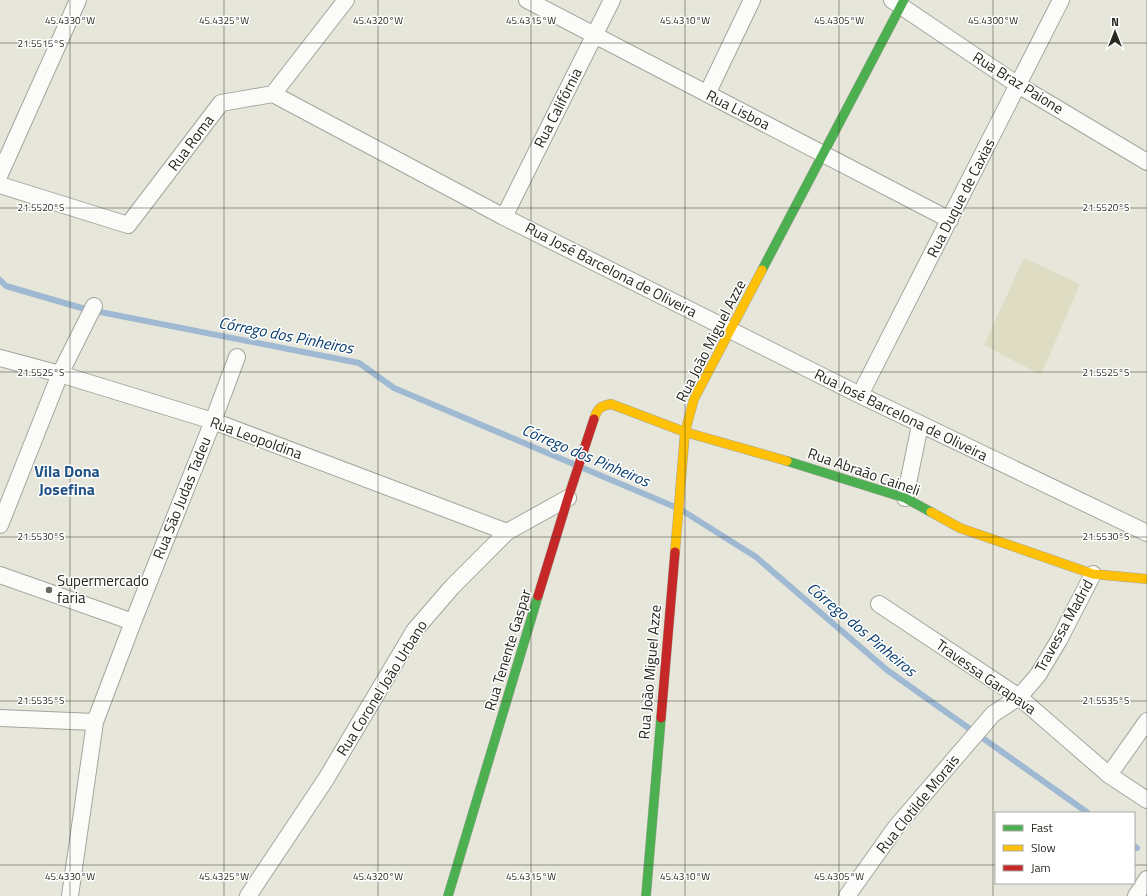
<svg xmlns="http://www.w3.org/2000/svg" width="1147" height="896" viewBox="0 0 1147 896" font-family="'Titillium Web',sans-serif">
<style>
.green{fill:#deddc3}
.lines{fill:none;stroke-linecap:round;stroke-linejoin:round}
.stream{stroke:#a0b9d2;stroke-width:6}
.street-casing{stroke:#a5a59c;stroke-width:18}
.fast-casing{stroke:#a5a59c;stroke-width:10}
.slow-casing{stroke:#a5a59c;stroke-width:10}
.jam-casing{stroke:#a5a59c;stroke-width:10}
.street{stroke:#fbfbf9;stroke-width:16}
.fast{stroke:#4caf50;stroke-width:9}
.slow{stroke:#ffc107;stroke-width:9}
.jam{stroke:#c62828;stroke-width:9}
.ticks{fill:none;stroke:#282720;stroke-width:1;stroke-opacity:0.45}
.poi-dot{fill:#6a6a61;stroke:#fff;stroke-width:1.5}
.labels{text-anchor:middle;stroke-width:3;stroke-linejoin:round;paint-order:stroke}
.street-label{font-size:15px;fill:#282720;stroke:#fff}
.poi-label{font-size:15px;fill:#282720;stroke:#fff;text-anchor:start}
.water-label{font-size:16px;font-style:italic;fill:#073d6f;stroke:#fff}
.neighbourhood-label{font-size:16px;font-weight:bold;fill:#225386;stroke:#fff}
.ticks-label{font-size:10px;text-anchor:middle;fill:#282720;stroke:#fff;stroke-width:3;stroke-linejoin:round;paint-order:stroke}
</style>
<rect width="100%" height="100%" fill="#e6e6da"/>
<!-- green -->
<path class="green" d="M1024,258L1080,284L1041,375L984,345Z"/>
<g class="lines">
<!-- stream -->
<path class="stream" d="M0,280L6,286L85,309L359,363L394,388L675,507
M683,511L756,557L887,670L1088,813
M1134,846L1137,848"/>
<defs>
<path id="street" d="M527,0L950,220
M892,0L1018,85L1147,162
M273,94L504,217L860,395L1147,533
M273,94L346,0
M707,94L752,0
M0,174L78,0
M0,185L128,225L221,103L273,94
M504,217L612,0
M0,358L60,374L213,421L507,532
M860,395L1061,0
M905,498L920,425
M0,525L60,374L94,306
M0,575L133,622
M879,604L1019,697L1109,775L1147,800
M0,718L95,722
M1109,775L1147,721
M70,896L95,722L133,622L213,421L237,357
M248,896L326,779L414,631L452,587L507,532L568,498
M847,896L896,827L993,714L1019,697L1038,675L1059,640L1093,574
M1136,896L1147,879"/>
<path id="fast" d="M762,270L904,0
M787,461L905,498L931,512
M448,896L538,596
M646,896L661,718"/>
<path id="slow" d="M594,419C597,409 600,406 611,404L685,432L787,461
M931,512L960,528L1093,574L1147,579
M675,552L685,432L694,399L762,270"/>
<path id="jam" d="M538,596L568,498L594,419
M661,718L675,552"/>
</defs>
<!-- street casing -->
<use href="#street" class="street-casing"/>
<!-- fast casing -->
<use href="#fast" class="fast-casing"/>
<!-- slow casing -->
<use href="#slow" class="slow-casing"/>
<!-- jam casing -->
<use href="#jam" class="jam-casing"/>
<!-- street -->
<use href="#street" class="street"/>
<!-- fast -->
<use href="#fast" class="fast"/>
<!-- slow -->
<use href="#slow" class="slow"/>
<!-- jam -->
<use href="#jam" class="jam"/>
</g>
<!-- ticks -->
<path class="ticks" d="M70,0V896M224,0V896M378,0V896M531,0V896M685,0V896M839,0V896M993,0V896M1147,0V896M0,43H1147M0,208H1147M0,372H1147M0,537H1147M0,701H1147M0,865H996M1134,865H1147"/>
<!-- markers -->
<circle class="poi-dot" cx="49" cy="590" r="4"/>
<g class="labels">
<!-- street labels -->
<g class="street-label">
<text transform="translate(1018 83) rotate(32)" y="5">Rua Braz Paione</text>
<text transform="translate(558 108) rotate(-63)" y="5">Rua Califórnia</text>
<text transform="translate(738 110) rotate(27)" y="5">Rua Lisboa</text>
<text transform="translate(191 143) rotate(-53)" y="5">Rua Roma</text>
<text transform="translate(961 198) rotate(-63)" y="5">Rua Duque de Caxias</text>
<text transform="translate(611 270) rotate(27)" y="5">Rua José Barcelona de Oliveira</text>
<text transform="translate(711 341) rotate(-63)" y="5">Rua João Miguel Azze</text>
<text transform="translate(901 415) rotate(26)" y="5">Rua José Barcelona de Oliveira</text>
<text transform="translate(256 438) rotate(20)" y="5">Rua Leopoldina</text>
<text transform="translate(864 472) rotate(19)" y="5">Rua Abraão Caineli</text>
<text transform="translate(182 498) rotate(-68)" y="5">Rua São Judas Tadeu</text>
<text transform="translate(1064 626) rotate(-61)" y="5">Travessa Madrid</text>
<text transform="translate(508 650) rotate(-73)" y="5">Rua Tenente Gaspar</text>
<text transform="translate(650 672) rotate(-85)" y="5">Rua João Miguel Azze</text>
<text transform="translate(986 677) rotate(35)" y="5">Travessa Garapava</text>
<text transform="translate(382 688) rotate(-58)" y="5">Rua Coronel João Urbano</text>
<text transform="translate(918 804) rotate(-51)" y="5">Rua Clotilde Morais</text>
</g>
<!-- poi labels -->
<g class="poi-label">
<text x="57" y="586">Supermercado<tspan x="57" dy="17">faria</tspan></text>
</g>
<!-- water labels -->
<g class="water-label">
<text transform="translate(286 335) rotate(11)" y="6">Córrego dos Pinheiros</text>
<text transform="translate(586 455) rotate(23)" y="6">Córrego dos Pinheiros</text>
<text transform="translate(862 629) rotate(40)" y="6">Córrego dos Pinheiros</text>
</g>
<!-- neighbourhood labels -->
<g class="neighbourhood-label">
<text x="67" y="477">Vila Dona<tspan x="67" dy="18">Josefina</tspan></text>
</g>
</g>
<g class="ticks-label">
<text x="70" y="24">45.4330°W</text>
<text x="224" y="24">45.4325°W</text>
<text x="378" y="24">45.4320°W</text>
<text x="531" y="24">45.4315°W</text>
<text x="685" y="24">45.4310°W</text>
<text x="839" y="24">45.4305°W</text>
<text x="993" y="24">45.4300°W</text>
<text x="41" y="47">21.5515°S</text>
<text x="41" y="211">21.5520°S</text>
<text x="1106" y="211">21.5520°S</text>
<text x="41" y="376">21.5525°S</text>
<text x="1106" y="376">21.5525°S</text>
<text x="41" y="540">21.5530°S</text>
<text x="1106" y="540">21.5530°S</text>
<text x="41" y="704">21.5535°S</text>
<text x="1106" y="704">21.5535°S</text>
<text x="70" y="880">45.4330°W</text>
<text x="224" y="880">45.4325°W</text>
<text x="378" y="880">45.4320°W</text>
<text x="531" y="880">45.4315°W</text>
<text x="685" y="880">45.4310°W</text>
<text x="839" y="880">45.4305°W</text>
</g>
<!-- legend -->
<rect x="995" y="812" width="140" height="72" fill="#ffffff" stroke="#a9a9a6"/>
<rect x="1003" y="825" width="20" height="6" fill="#4caf50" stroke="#a9a9a6"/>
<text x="1031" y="832" font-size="12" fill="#282720">Fast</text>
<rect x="1003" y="845" width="20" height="6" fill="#ffc107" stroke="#a9a9a6"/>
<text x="1031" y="852" font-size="12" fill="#282720">Slow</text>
<rect x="1003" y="865" width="20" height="6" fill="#c62828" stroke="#a9a9a6"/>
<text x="1031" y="872" font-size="12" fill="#282720">Jam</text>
<!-- north arrow -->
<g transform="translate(1115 32)" stroke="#ffffff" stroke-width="3" paint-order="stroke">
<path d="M0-3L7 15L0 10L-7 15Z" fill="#282720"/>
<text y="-6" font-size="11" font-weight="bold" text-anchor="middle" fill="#282720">N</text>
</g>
</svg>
